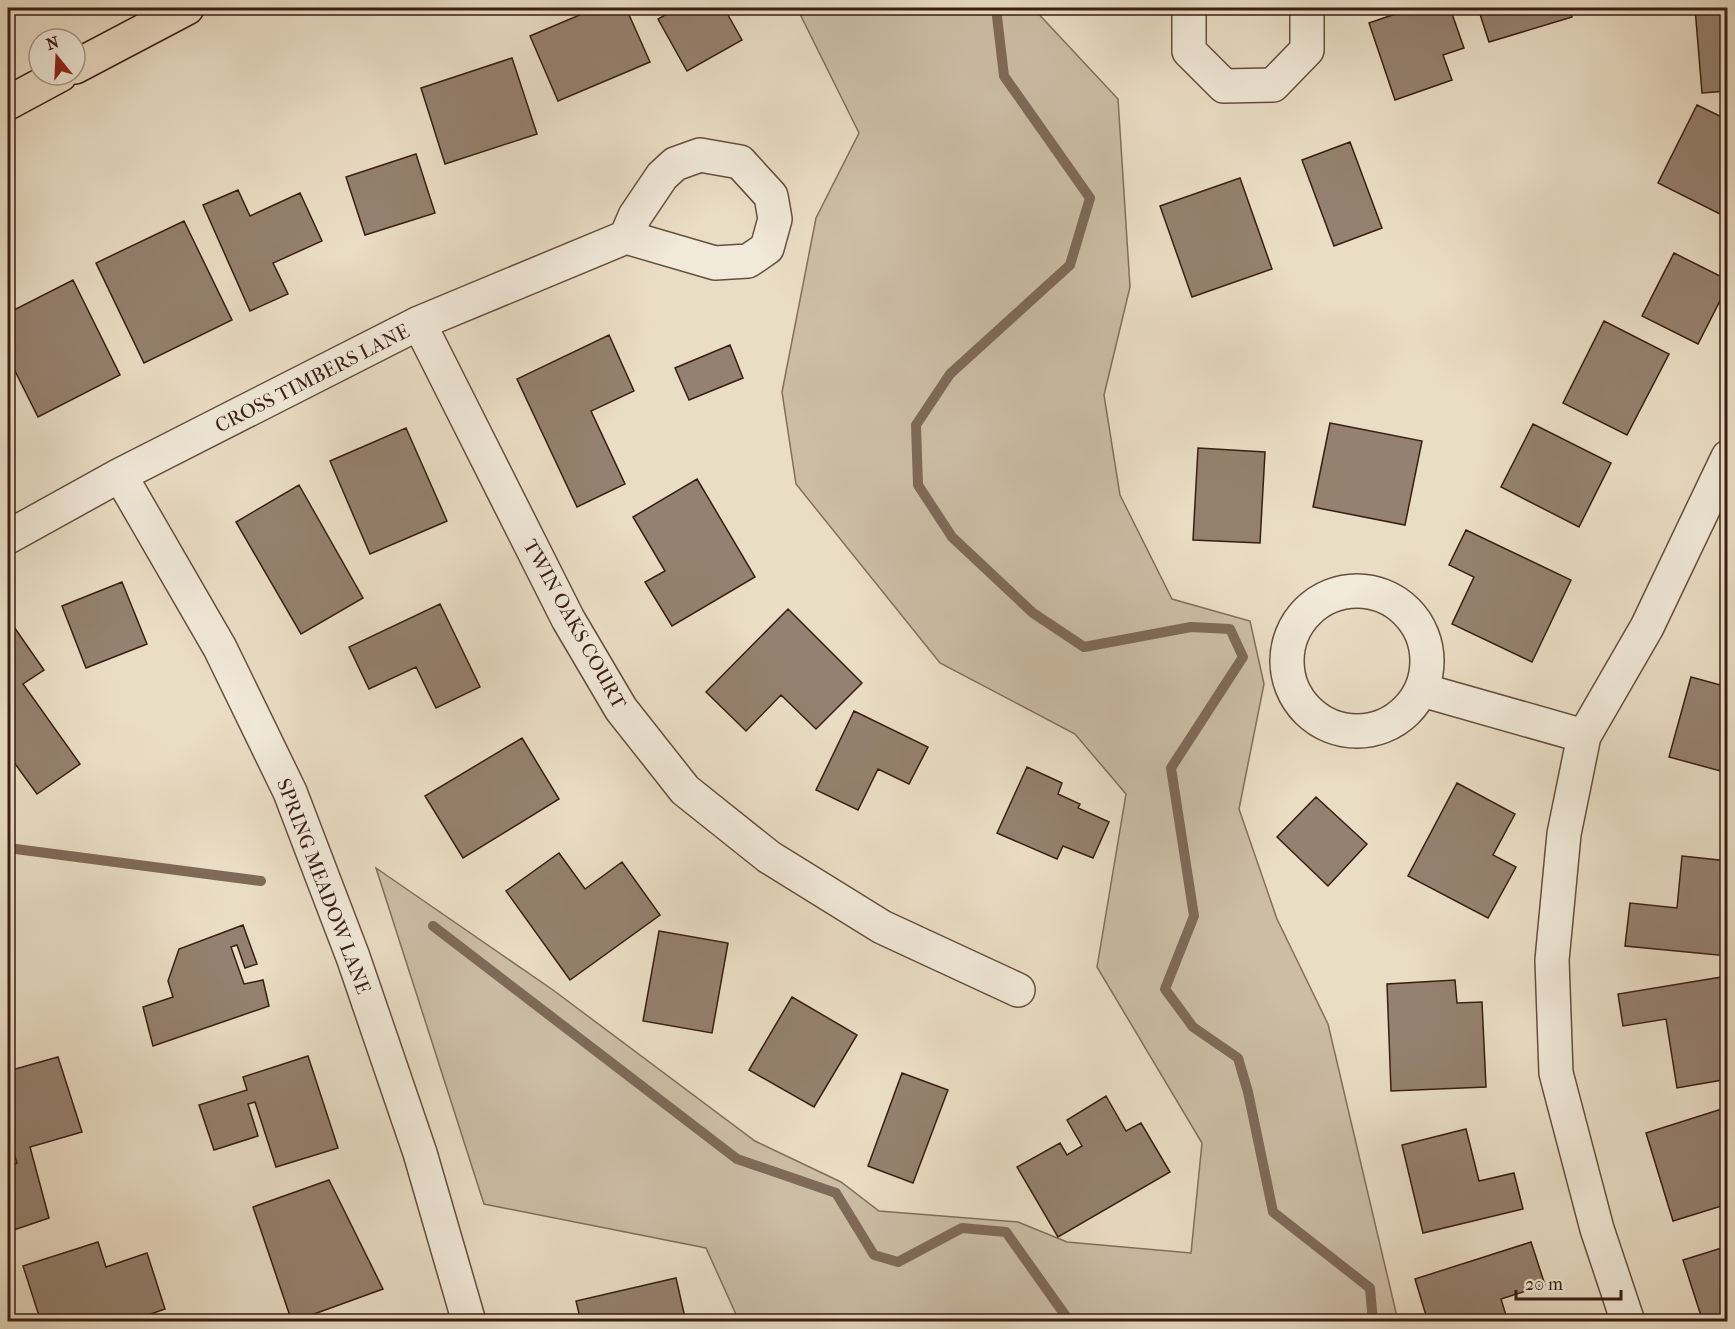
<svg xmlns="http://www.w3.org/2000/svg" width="1735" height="1329" viewBox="0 0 1735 1329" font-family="'IM FELL French Canon',serif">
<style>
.green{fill:#ccbda6;stroke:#826e5c;stroke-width:1.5}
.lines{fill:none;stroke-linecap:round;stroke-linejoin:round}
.stream{stroke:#7f6a58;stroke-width:10}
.building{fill:#95816f;stroke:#391e11;stroke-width:1.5}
.minor-casing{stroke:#654e3e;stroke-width:36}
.major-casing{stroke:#391e11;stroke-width:36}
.minor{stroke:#f1e9d9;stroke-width:33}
.major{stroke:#eaddc5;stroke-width:33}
.labels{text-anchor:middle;stroke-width:5;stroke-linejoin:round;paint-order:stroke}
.street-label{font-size:20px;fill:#391e11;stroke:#f1e9d9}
</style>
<rect width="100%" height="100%" fill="#eaddc5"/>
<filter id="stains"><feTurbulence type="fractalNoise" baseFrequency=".00333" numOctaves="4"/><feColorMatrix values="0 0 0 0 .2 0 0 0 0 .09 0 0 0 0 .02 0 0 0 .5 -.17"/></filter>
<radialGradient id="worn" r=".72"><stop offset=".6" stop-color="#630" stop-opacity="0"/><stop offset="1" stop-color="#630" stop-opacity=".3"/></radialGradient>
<!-- green -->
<path class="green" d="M797,8H1033L1118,99L1130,287L1104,395L1120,495L1172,599L1250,621L1264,684L1239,809L1277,919L1328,1024L1398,1321H739L706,1248L484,1204L376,868L553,990L755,1141L841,1182L879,1211L1018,1222L1067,1242L1191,1253L1202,1143L1097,967L1126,794L1075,734L940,663L796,484L782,392L816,218L859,133Z"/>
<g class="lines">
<!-- stream -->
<path class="stream" d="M996,8L1004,76L1090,198L1070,265L950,374L916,425L918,485L952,537L1033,613L1084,647L1191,627L1230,629L1243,657L1171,768L1194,916L1165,989L1193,1027L1238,1058L1248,1092L1273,1212L1370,1288L1373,1322
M8,848L261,881
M433,926L737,1159L836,1193L874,1255L898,1262L962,1228L1006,1232L1070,1322"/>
</g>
<!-- building -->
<path class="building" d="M596,8H626L650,62L558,101L530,36Z
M677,8H724L742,40L687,71L658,19Z
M1403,8H1450L1464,48L1443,55L1452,80L1395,100L1369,23L1404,11Z
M1478,8H1569L1572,17L1489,42Z
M1695,8H1728V91L1702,93Z
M512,58L537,134L445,164L421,88Z
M1697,105L1728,120V218L1658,183Z
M1350,142L1382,228L1334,246L1302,160Z
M416,154L435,213L365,235L346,177Z
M1240,178L1272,269L1192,297L1160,206Z
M238,190L250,216L300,193L322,241L273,263L288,294L250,311L203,205Z
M184,221L232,320L144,363L96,263Z
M1674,253L1728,280V285L1698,344L1642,316Z
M73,280L120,375L38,417L8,357V313Z
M1604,321L1669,354L1627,435L1563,403Z
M609,335L634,391L591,411L625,484L577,507L517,379Z
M730,345L743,378L689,400L675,368Z
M1330,423L1422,441L1405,525L1313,507Z
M1533,424L1611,463L1579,527L1501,487Z
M406,428L447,521L370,554L330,461Z
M1198,448L1265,452L1260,543L1193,540Z
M697,479L755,577L672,626L645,582L665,571L633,517Z
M299,485L363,598L301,634L236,522Z
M1466,530L1571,580L1532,662L1452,624L1474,577L1449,565Z
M122,582L147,644L86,668L62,606Z
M440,604L480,687L436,708L416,667L369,689L349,647Z
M788,609L862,683L816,729L781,695L746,731L706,692Z
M14,627L44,670L23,684L80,764L37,794L8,754V631Z
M1691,677L1728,687V773L1669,757Z
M854,711L928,747L909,784L878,769L858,810L816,790Z
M522,738L559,799L463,858L425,796Z
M1027,767L1062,783L1058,794L1080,804L1078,808L1109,822L1093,858L1063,846L1057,859L997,833Z
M1457,783L1515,814L1493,855L1516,867L1488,918L1408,876Z
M1316,797L1367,844L1328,886L1277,837Z
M559,853L585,889L622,862L660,915L570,980L506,891Z
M1682,856L1728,861V956L1625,946L1630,903L1677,908Z
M243,925L257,964L245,968L237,945L231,947L244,984L263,980L269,1006L153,1046L143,1007L173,997L168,981L179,949Z
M659,931L728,943L712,1033L643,1021Z
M1728,976V1079L1677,1088L1666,1019L1623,1026L1618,994Z
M1455,980L1457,1003L1482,1002L1486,1087L1391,1091L1387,984Z
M792,997L857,1035L814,1107L749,1070Z
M308,1056L338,1148L276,1167L255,1102L248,1104L258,1136L214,1150L199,1105L247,1090L243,1077Z
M58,1057L82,1132L30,1147L49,1218L8,1232V1166L17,1163L8,1134V1071Z
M902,1073L948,1090L913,1183L868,1166Z
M1106,1096L1126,1131L1141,1123L1170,1172L1058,1237L1017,1167L1060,1143L1067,1155L1082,1146L1067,1120Z
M1728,1107V1204L1673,1221L1646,1133Z
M1466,1129L1479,1181L1514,1173L1523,1209L1423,1233L1402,1145Z
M329,1180L383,1289L292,1322L253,1207Z
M98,1242L106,1267L147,1253L165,1309L128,1322H41L23,1266Z
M1531,1242L1545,1285L1501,1299L1508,1322H1428L1415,1279Z
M1728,1246V1322H1703L1683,1260Z
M676,1278L686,1322H581L576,1301Z"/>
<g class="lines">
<defs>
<path id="minor" d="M1189,8V51L1224,86L1273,85L1307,50V8
M419,323L568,619L621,709L685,790L769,857L882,927L1018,990
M120,475L220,648L290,792L353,957L420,1153L469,1322
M8,537L120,475L419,323L626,237L715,263L748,261L767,248L775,219L771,196L740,162L700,155L675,164L662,176L635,216L626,237
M1287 661a70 70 0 1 1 140 0a70 70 0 1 1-140 0Z
M1422,690L1584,736
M1628,1322L1597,1229L1556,1073L1552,960L1564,834L1584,736L1647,627L1728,457"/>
<path id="major" d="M75,67L187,8
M8,103L60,75"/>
</defs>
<!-- minor casing -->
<use href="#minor" class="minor-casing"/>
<!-- major casing -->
<use href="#major" class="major-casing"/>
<!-- minor -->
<use href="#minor" class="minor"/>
<!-- major -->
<use href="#major" class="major"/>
</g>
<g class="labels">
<!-- street labels -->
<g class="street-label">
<text transform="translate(312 378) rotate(-27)" y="7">CROSS TIMBERS LANE</text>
<text transform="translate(575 624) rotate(61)" y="7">TWIN OAKS COURT</text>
<text transform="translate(324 886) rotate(69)" y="7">SPRING MEADOW LANE</text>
</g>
</g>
<!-- margin -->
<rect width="1735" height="1329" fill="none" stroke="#eaddc5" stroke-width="30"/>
<rect x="9" y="9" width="1717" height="1311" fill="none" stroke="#391e11" stroke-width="3"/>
<rect x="15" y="15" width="1705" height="1299" fill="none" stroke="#391e11" stroke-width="1.5"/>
<!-- north arrow -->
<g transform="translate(57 57) rotate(342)"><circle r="28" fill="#f1e9d9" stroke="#a79889" stroke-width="1.5"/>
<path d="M0-4.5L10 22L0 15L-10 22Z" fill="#8f2418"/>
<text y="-9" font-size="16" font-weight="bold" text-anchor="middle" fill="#391e11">N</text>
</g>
<!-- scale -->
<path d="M1516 1290v9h105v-9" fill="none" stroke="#391e11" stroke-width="3"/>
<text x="1525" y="1290" font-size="18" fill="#391e11" stroke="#f1e9d9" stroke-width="4.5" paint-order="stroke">20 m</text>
<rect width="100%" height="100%" filter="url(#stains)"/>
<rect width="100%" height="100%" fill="url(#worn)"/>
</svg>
